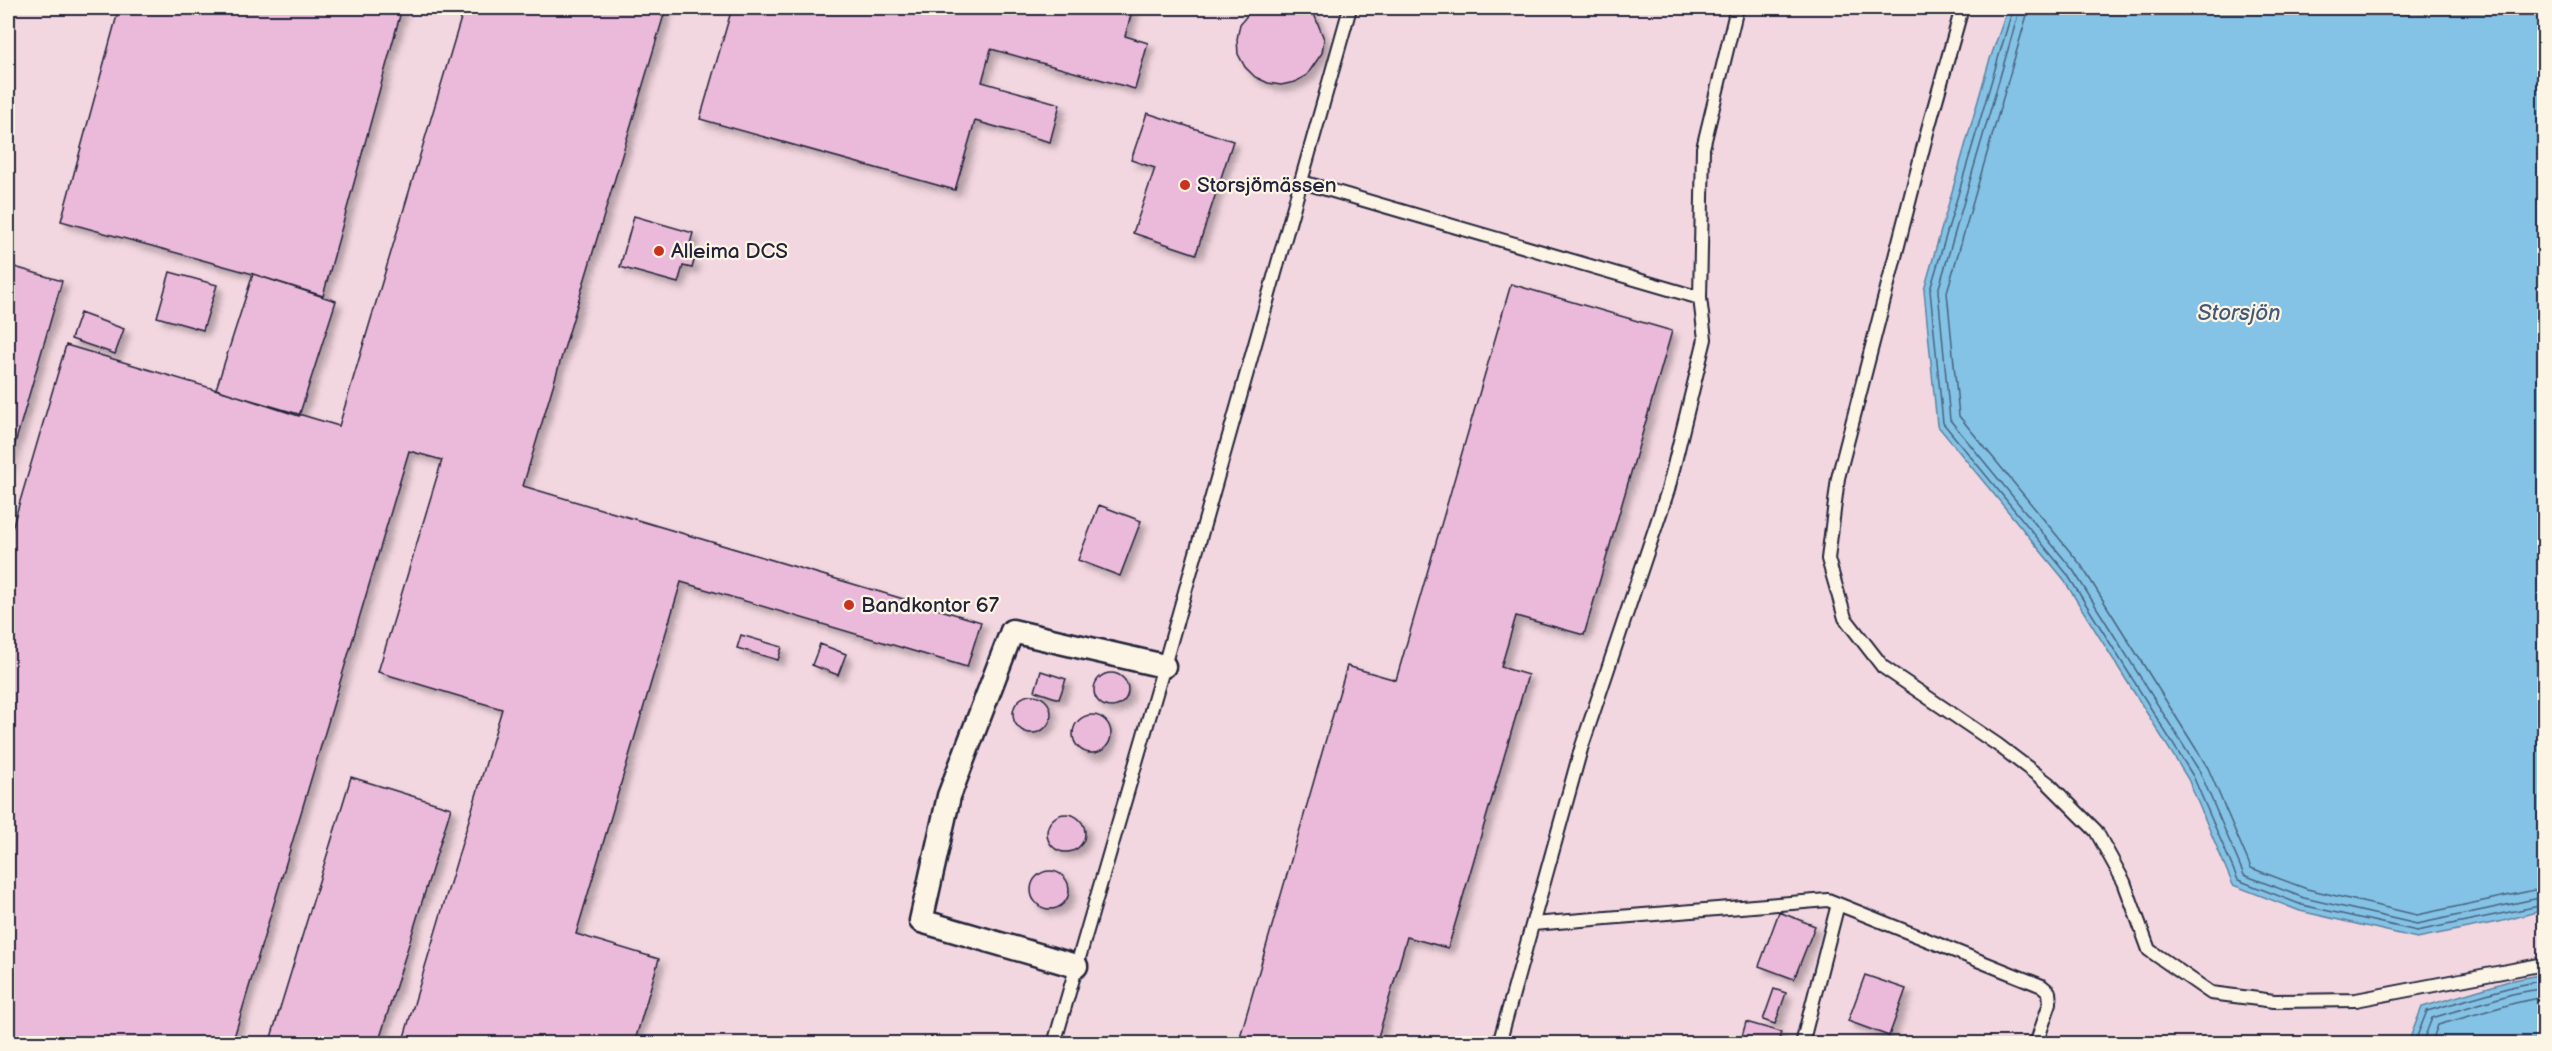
<svg xmlns="http://www.w3.org/2000/svg" width="2552" height="1051" viewBox="0 0 2552 1051" font-family="'Balsamiq Sans',sans-serif">
<style>
.built{fill:#f3d7e0}
.water{fill:#84c3e5;stroke:#5d83a1;stroke-width:1.5}
.lines{fill:none;stroke-linecap:round;stroke-linejoin:round}
.shore{stroke:#49627f;stroke-width:1.5}
.building{fill:#ebbada;stroke:#22223b;stroke-width:1.5;filter:url(#shadow)}
.service-casing{stroke:#22223b;stroke-width:16}
.minor-casing{stroke:#22223b;stroke-width:27}
.service{stroke:#fcf5e5;stroke-width:12}
.minor{stroke:#fcf5e5;stroke-width:22}
.poi-dot{fill:#c8321e;stroke:#fcf5e5;stroke-width:2}
.labels{text-anchor:middle;stroke-width:4.5;stroke-linejoin:round;paint-order:stroke}
.poi-label{font-size:21px;fill:#22223b;stroke:#fcf5e5;text-anchor:start}
.water-label{font-size:22px;font-style:italic;fill:#445a76;stroke:#fcf5e5}
</style>
<defs>
<filter id="shadow"><feDropShadow dx="5.5" dy="5.5" stdDeviation="3" flood-color="#0004"/></filter>
</defs>
<rect width="100%" height="100%" fill="#f7e3e2"/>
<filter id="ink" filterUnits="userSpaceOnUse"><feTurbulence type="fractalNoise" baseFrequency=".0167" numOctaves="2"/><feDisplacementMap in="SourceGraphic" scale="12" xChannelSelector="R" yChannelSelector="G"/><feConvolveMatrix kernelMatrix="1 2 1 2 8 2 1 2 1" color-interpolation-filters="sRGB"/></filter>
<g filter="url(#ink)">
<!-- built -->
<path class="built" d="M8,8H2008L1989,62L1924,290L1937,425L2062,577L2188,779L2234,885L2300,911L2417,938L2503,921L2544,910V1043H8Z"/>
<!-- water -->
<path class="water" d="M2008,8H2544V910L2503,921L2417,938L2300,911L2233,885L2188,779L2062,577L1937,425L1924,290L1989,62Z
M2544,974V1043H2408L2422,1007L2509,981Z"/>
<g class="lines">
<!-- shore -->
<path class="shore" d="M2013,8L1930,290L1943,423L2067,574L2193,776L2238,880L2302,905L2417,931L2544,905
M2020,8L1938,291L1950,420L2073,570L2200,772L2244,875L2304,898L2417,924L2544,897
M2029,8L1947,292L1959,416L2081,565L2208,768L2251,868L2307,889L2417,915L2544,888
M2414,1044L2427,1011L2511,987L2544,980
M2422,1044L2432,1018L2512,994L2544,988
M2431,1044L2438,1025L2515,1003L2544,997"/>
</g>
<!-- building -->
<path class="building" d="M119,8H402L323,296L253,274L61,221Z
M464,8H666L523,486L981,622L967,667L681,582L576,934L659,959L634,1044H402L502,709L378,672L442,460L409,451L232,1044H8V542L66,345L339,426Z
M732,8H1133L1125,36L1148,43L1135,89L991,49L982,82L1060,104L1050,142L975,121L955,190L700,119Z
M1253,8H1307L1314,14L1324,39L1322,53L1307,75L1295,82L1281,85L1268,83L1255,77L1245,67L1238,54L1237,39L1240,24Z
M1147,113L1233,141L1196,254L1133,233L1155,168L1131,160Z
M634,216L693,233L686,258L694,261L692,268L683,266L678,283L620,267Z
M8,265L62,281L8,468Z
M170,272L217,285L203,330L157,317Z
M253,274L336,301L299,416L216,389Z
M1511,284L1672,331L1584,635L1516,616L1501,667L1528,675L1448,948L1407,937L1376,1044H1238L1347,666L1396,680Z
M80,313L124,329L115,354L71,339Z
M1099,505L1141,521L1120,576L1078,560Z
M741,635L782,647L778,660L737,648Z
M820,644L846,654L838,675L812,665Z
M1041,671L1066,679L1059,699L1035,691Z
M1094 690a17 17 0 1 1 34 0a17 17 0 1 1-34 0Z
M1013 714a19 19 0 1 1 38 0a19 19 0 1 1-38 0Z
M1073 734a19 19 0 1 1 38 0a19 19 0 1 1-38 0Z
M351,777L451,808L378,1044H269Z
M1047 833a19 19 0 1 1 38 0a19 19 0 1 1-38 0Z
M1031 890a19 19 0 1 1 38 0a19 19 0 1 1-38 0Z
M1779,912L1815,926L1794,979L1759,966Z
M1865,975L1906,989L1889,1036L1848,1021Z
M1774,989L1786,993L1775,1024L1763,1020Z
M1746,1022L1781,1032L1778,1044H1740Z"/>
<g class="lines">
<defs>
<path id="service" d="M1962,8L1928,129L1838,478L1828,559L1845,618L1883,667L1998,745L2048,783L2096,831L2124,882L2149,950L2211,993L2274,1001L2356,1000L2544,964
M1302,182L1700,298L1705,339L1668,490L1581,749L1499,1044
M1700,298L1703,148L1737,8
M1533,924L1828,900L2042,986L2049,992L2050,1003L2036,1044
M1054,1044L1164,666L1350,8
M1802,1044L1838,904"/>
<path id="minor" d="M1076,966L921,921L949,796L1012,631L1164,666"/>
</defs>
<!-- service casing -->
<use href="#service" class="service-casing"/>
<!-- minor casing -->
<use href="#minor" class="minor-casing"/>
<!-- service -->
<use href="#service" class="service"/>
<!-- minor -->
<use href="#minor" class="minor"/>
</g>
</g>
<!-- markers -->
<g class="poi-dot">
<circle cx="1185" cy="185" r="6"/>
<circle cx="659" cy="251" r="6"/>
<circle cx="849" cy="605" r="6"/>
</g>
<g class="labels">
<!-- poi labels -->
<g class="poi-label">
<text x="1197" y="192">Storsjömässen</text>
<text x="671" y="258">Alleima DCS</text>
<text x="861" y="612">Bandkontor 67</text>
</g>
<!-- water labels -->
<g class="water-label">
<text x="2239" y="320">Storsjön</text>
</g>
</g>
<!-- margin -->
<rect width="2552" height="1051" fill="none" stroke="#fcf5e5" stroke-width="30"/>
<rect x="15" y="15" width="2522" height="1021" fill="none" stroke="#22223b" stroke-width="2" filter="url(#ink)"/>
</svg>
